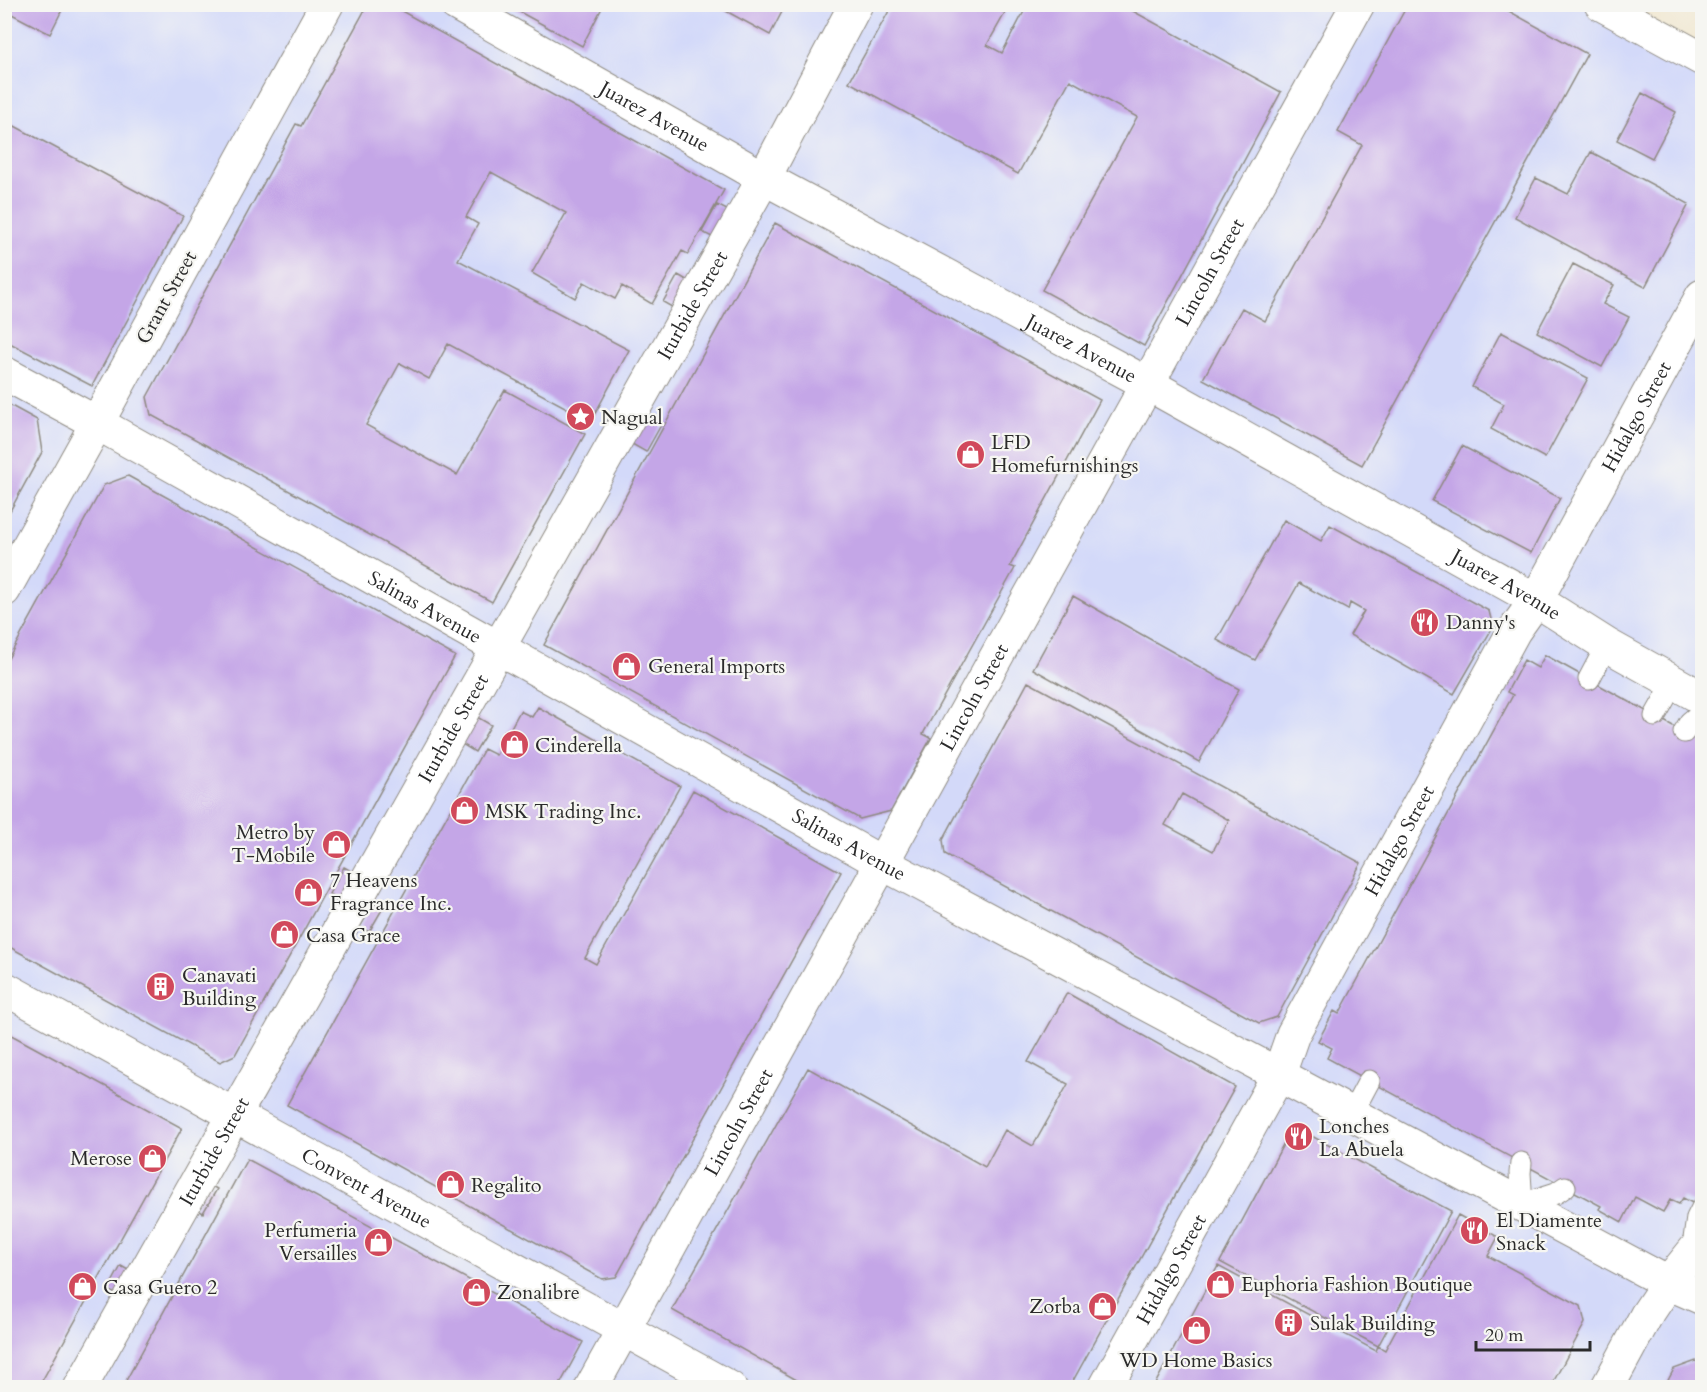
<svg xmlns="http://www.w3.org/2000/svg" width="1707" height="1392" viewBox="0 0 1707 1392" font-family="Cardo,serif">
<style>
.built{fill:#d3d9f9}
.building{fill:#c4a6e7;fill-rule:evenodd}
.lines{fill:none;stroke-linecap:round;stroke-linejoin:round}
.service-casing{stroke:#8e8a81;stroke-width:23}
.minor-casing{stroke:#8e8a81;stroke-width:35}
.tertiary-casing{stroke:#8e8a81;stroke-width:35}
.primary-casing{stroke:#8e8a81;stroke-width:35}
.service{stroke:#fff;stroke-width:21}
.minor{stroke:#fff;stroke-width:33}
.tertiary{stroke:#fff;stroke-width:33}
.primary{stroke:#fff;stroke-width:33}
.labels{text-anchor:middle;stroke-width:4.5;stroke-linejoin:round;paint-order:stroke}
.street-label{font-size:20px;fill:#2b2b2b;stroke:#f6f6f2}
.poi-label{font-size:20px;fill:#2b2b2b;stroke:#f6f6f2;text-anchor:start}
</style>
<rect width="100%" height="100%" fill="#f6f6f2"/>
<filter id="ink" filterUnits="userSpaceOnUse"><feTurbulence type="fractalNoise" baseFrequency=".0167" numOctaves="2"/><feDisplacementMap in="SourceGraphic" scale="12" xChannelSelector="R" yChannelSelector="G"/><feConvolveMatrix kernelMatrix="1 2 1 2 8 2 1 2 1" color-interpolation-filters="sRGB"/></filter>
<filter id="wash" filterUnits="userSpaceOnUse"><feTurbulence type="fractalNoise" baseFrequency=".008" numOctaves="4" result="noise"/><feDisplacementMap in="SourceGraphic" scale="24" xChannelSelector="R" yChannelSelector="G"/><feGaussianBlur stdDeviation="1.35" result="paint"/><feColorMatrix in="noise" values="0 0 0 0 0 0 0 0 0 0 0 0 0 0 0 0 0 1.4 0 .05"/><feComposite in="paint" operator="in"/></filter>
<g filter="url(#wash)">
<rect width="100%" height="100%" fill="#f2ead7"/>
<!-- built -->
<path class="built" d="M1601,4L1702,59V1387L5,1388V5Z"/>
<g id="blocks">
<!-- building -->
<path class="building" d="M4,4H65L50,34L4,10Z
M383,4H389L724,190L688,254L682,251L652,304L622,286L615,299L584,282L575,298L532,273L566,213L491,172L466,217L478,224L458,260L629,350L591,421L448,344L429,379L400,363L366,425L457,475L505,390L585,434L492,602L151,415L147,397L296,124L301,126L366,8Z
M505,4H604L582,46Z
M713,4H786L770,35Z
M893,4H988L1005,13L987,45L1002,53L1028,4H1120L1281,92L1144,346L1042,290L1137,117L1070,80L1018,174L849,82Z
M1408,4H1496L1587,54L1362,465L1203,379L1242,308L1265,321L1362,145L1338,132Z
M1642,93L1676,112L1652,158L1617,140Z
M9,123L183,216L92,386L4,340V132Z
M1591,152L1689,204L1645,287L1515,217L1536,178L1568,194Z
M717,205L731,212L716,239L702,232Z
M775,223L1100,400L1010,566L1015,568L923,734L931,738L891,811L860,819L544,645Z
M1573,264L1614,285L1603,304L1629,317L1602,367L1537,332Z
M678,275L692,283L677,310L663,302Z
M1501,332L1588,378L1545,458L1491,429L1504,404L1472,387Z
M4,402L37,420L42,452L4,522Z
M647,417L661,425L646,452L632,444Z
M1462,446L1560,498L1531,553L1432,501Z
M128,476L455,656L235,1055L220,1062L4,944V666L104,485Z
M1284,520L1321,541L1330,525L1489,611L1493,627L1454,694L1350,635L1364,611L1350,603L1348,610L1299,583L1255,660L1217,640Z
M1073,596L1239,689L1199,762L1033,669Z
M1545,655L1702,742V1208L1683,1198L1679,1204L1670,1200L1663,1212L1635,1197L1622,1222L1599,1209L1601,1206L1327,1058L1332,1048L1318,1041L1334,1011L1339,1014L1513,695L1507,692L1524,660L1538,668Z
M1028,682L1361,863L1277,1017L1259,1023L945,854L943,840ZM1182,794L1229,820L1213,851L1165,825Z
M538,707L680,786L585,958L596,964L693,790L841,872L616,1277L602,1279L287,1105L484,749L496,755L520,711L532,717Z
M477,717L491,725L475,752L462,744Z
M344,867L358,875L344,902L329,894Z
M374,903L383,908L369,932L360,927Z
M1067,993L1235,1087L1069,1388H811L672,1310L808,1068L985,1167L1005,1130L1033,1146L1068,1084L1028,1062Z
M4,1031L182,1128L38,1388H4Z
M1293,1126L1451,1211L1378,1346L1220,1262Z
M247,1159L583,1342L558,1388H122Z
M208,1184L217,1189L203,1213L195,1208Z
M1458,1215L1498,1237L1488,1256L1581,1306L1585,1323L1550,1388H1153L1218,1266L1376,1351L1378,1346L1385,1350Z
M121,1266L130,1271L117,1295L108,1290Z
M1696,1361L1702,1364V1388H1664L1674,1369Z"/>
</g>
</g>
<g filter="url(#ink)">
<use href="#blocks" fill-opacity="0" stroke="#8e8a81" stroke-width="1.5"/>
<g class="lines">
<defs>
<path id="service" d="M1589,679L1607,645
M1655,716L1674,682
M1684,732L1690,722L1702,712
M1352,1113L1369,1081
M1521,1163L1520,1173L1522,1204L1556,1193L1565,1187
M1692,1253L1697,1218L1702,1208"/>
<g id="minor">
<path id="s1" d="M456,4L764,178L1148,384L1536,600L1607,645L1702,698"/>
<path d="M4,590L97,423"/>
<path id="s2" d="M80,1388L764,178L856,4"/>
<path id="s3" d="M591,1388L1358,4"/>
<path id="s4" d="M1105,1388L1279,1074L1293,1034L1514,631L1536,600L1702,296"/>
</g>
<path id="tertiary" d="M4,373L97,423
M1607,1388L1646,1316L1668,1283L1702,1241"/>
<g id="primary">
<path id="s5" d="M327,4L97,423L882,863L1668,1283L1702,1298"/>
<path d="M1601,4L1702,59"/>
<path id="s6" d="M4,988L730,1388"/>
</g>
</defs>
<!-- service casing -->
<use href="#service" class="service-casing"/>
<!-- minor casing -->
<use href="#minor" class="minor-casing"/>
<!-- tertiary casing -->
<use href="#tertiary" class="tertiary-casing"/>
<!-- primary casing -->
<use href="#primary" class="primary-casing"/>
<!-- service -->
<use href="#service" class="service"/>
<!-- minor -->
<use href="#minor" class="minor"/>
<!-- tertiary -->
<use href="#tertiary" class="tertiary"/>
<!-- primary -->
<use href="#primary" class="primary"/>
</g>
</g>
<!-- icons -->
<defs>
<symbol id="sight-disc" viewBox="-11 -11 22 22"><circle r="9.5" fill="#d1495b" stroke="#f6f6f2"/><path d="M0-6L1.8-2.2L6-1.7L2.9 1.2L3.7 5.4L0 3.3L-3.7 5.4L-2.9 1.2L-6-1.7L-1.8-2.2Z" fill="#fff"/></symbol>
<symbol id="shop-disc" viewBox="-11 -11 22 22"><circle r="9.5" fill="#d1495b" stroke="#f6f6f2"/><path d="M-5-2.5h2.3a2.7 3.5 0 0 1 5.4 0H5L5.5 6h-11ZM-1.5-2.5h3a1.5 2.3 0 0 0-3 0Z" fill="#fff"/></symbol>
<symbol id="restaurant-disc" viewBox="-11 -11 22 22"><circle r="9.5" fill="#d1495b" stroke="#f6f6f2"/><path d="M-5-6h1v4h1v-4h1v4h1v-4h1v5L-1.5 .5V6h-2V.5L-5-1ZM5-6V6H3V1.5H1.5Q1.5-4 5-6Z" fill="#fff"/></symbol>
<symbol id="building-disc" viewBox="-11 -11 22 22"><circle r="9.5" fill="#d1495b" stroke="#f6f6f2"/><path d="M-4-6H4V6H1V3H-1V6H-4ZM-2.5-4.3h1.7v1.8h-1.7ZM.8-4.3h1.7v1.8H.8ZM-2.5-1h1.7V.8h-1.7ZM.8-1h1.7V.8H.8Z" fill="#fff"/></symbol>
</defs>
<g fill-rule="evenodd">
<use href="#sight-disc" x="564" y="400" width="33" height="33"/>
<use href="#shop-disc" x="954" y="438" width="33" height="33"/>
<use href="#restaurant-disc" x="1408" y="606" width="33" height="33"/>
<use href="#shop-disc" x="610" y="650" width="33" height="33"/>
<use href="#shop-disc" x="498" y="728" width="33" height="33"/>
<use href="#shop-disc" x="448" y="794" width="33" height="33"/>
<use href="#shop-disc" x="320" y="828" width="33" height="33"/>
<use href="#shop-disc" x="292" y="876" width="33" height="33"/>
<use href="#shop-disc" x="268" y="918" width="33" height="33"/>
<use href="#building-disc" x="144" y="970" width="33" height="33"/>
<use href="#restaurant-disc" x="1282" y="1120" width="33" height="33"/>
<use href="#shop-disc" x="136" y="1142" width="33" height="33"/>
<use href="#shop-disc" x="434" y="1168" width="33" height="33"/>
<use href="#restaurant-disc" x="1458" y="1214" width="33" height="33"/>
<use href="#shop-disc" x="362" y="1226" width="33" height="33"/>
<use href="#shop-disc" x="1204" y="1268" width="33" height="33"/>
<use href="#shop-disc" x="66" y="1270" width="33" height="33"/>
<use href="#shop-disc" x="460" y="1276" width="33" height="33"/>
<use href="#shop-disc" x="1086" y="1290" width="33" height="33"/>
<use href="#building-disc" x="1272" y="1306" width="33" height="33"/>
<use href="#shop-disc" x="1180" y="1314" width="33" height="33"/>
</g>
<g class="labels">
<!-- street labels -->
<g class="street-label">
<text dy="7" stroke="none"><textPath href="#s1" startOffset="228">Juarez Avenue</textPath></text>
<text dy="7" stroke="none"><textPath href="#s3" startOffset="1276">Lincoln Street</textPath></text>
<text transform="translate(166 297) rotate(-61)" y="7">Grant Street</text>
<text dy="7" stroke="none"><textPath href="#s2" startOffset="1244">Iturbide Street</textPath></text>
<text dy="7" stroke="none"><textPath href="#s1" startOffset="714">Juarez Avenue</textPath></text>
<text dy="7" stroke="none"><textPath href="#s4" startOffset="1108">Hidalgo Street</textPath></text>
<text dy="7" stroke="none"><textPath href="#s1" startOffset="1200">Juarez Avenue</textPath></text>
<text dy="7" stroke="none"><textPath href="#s5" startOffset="854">Salinas Avenue</textPath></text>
<text dy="7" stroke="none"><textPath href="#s3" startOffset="790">Lincoln Street</textPath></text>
<text dy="7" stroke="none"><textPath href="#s2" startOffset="758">Iturbide Street</textPath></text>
<text dy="7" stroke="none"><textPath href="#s4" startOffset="622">Hidalgo Street</textPath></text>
<text dy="7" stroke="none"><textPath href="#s5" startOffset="1340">Salinas Avenue</textPath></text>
<text dy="7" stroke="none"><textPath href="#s3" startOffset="304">Lincoln Street</textPath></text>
<text dy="7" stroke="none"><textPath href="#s2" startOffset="272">Iturbide Street</textPath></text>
<text dy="7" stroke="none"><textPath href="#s6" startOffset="414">Convent Avenue</textPath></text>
<text dy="7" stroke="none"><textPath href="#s4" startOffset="136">Hidalgo Street</textPath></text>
</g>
<!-- poi labels -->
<g class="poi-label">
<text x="601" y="424">Nagual</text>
<text x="991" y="449">LFD<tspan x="991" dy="23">Homefurnishings</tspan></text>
<text x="1446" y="629">Danny's</text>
<text x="648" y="673">General Imports</text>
<text x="535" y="752">Cinderella</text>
<text x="485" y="818">MSK Trading Inc.</text>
<text x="315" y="839" text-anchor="end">Metro by<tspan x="315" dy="23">T-Mobile</tspan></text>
<text x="330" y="887">7 Heavens<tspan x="330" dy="23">Fragrance Inc.</tspan></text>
<text x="306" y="942">Casa Grace</text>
<text x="182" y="982">Canavati<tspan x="182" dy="23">Building</tspan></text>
<text x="1319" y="1133">Lonches<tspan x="1319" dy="23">La Abuela</tspan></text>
<text x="132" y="1165" text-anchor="end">Merose</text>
<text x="471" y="1192">Regalito</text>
<text x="1496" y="1227">El Diamente<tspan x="1496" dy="23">Snack</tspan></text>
<text x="357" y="1237" text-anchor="end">Perfumeria<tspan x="357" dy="23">Versailles</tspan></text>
<text x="1241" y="1291">Euphoria Fashion Boutique</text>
<text x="103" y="1294">Casa Guero 2</text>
<text x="497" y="1299">Zonalibre</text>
<text x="1081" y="1313" text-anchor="end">Zorba</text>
<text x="1310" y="1330">Sulak Building</text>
<text x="1196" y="1367" text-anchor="middle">WD Home Basics</text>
</g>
</g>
<!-- margin -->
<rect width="1707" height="1392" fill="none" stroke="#f6f6f2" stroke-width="24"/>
<!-- scale -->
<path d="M1476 1341v9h114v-9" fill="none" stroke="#2b2b2b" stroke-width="3"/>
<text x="1485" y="1341" font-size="18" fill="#2b2b2b" stroke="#f6f6f2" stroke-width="4.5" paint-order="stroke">20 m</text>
</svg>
